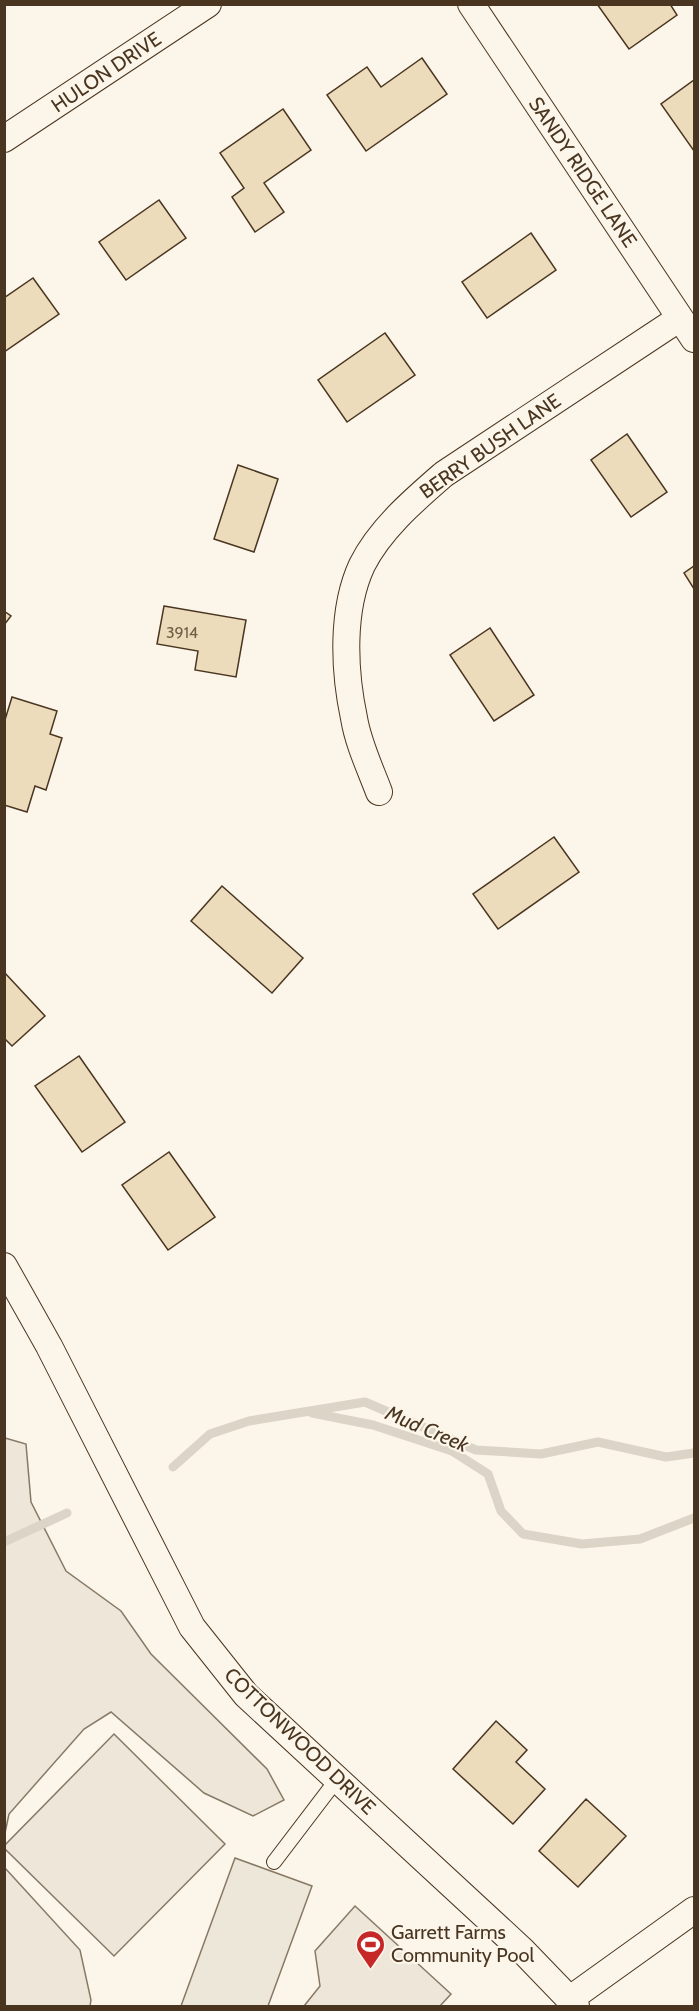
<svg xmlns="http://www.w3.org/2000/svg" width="699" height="2011" viewBox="0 0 699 2011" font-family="Cabin,sans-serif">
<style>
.green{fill:#ede6d9;stroke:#887966;stroke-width:1.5}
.parking{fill:#ede7d9;stroke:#887966;stroke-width:1.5}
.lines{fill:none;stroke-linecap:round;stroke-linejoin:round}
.stream{stroke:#dcd4c6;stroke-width:9}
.building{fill:#ecdcbc;stroke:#4a3520;stroke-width:1.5}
.service-casing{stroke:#4a3520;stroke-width:16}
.minor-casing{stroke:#4a3520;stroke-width:28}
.service{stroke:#fbf6e9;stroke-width:14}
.minor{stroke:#fbf6e9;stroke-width:26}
.labels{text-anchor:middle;stroke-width:4.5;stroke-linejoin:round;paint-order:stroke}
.number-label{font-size:16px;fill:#725f47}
.street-label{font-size:20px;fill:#4a3520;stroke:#fbf6e9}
.poi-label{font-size:20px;fill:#4a3520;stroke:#fbf6e9;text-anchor:start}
.water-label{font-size:21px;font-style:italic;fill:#4a3520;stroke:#fbf6e9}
</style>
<rect width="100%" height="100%" fill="#fbf6e9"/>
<!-- green -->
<path class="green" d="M5,1438L26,1444L31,1502L66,1571L121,1611L151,1654L267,1769L284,1800L253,1816L204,1793L111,1712L84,1729L9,1814L5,1833Z
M114,1734L225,1844L114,1956L4,1848L5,1845Z
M5,1868L80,1950L91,2000L90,2006H5Z
M355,1906L451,1994L440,2006H304L320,1986L315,1951Z"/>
<!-- parking -->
<path class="parking" d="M235,1858L312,1886L268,2006H181Z"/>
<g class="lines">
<!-- stream -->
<path class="stream" d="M312,1413L373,1425L452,1451L488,1474L501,1511L523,1534L582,1544L640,1539L694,1518
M173,1467L210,1434L249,1421L365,1402L476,1450L541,1454L598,1442L666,1457L694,1453
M4,1542L67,1513"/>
</g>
<!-- building -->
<path class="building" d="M597,4H670L677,15L629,49Z
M422,58L447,94L366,151L327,95L367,67L381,87Z
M694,80V151L661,104Z
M283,109L311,150L264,183L284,212L255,232L232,197L244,188L220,153Z
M159,200L186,238L126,280L99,242Z
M531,233L556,270L487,318L462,282Z
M33,278L59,314L4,352V298Z
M385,333L415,375L347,422L318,380Z
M627,434L667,492L631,517L591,460Z
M238,465L278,479L254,552L214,539Z
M694,566V589L684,573Z
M164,606L246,620L236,677L195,670L198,651L157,644Z
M4,611L11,616L4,625Z
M490,628L534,695L494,721L450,655Z
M12,697L57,711L50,734L62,738L46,790L35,786L27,812L4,805V723Z
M554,837L579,872L498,929L473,894Z
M222,886L303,958L272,993L191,921Z
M4,972L45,1016L12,1046L4,1038Z
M79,1056L125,1122L82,1152L35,1086Z
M169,1152L215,1217L168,1250L122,1185Z
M496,1721L527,1750L516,1762L545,1789L513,1824L453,1769Z
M586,1799L626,1836L578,1887L539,1851Z"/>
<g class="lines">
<defs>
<path id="service" d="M274,1862L338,1778"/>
<path id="minor" d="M471,4L694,339
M4,139L208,4
M379,792C370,768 358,743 354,718C344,671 341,610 362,565C380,529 414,500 444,474L680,318
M4,1266L49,1346L192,1627L246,1695L522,1950L576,2006
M570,1999L694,1910"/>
</defs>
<!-- service casing -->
<use href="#service" class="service-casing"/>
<!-- minor casing -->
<use href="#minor" class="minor-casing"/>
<!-- service -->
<use href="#service" class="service"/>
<!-- minor -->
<use href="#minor" class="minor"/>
</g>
<!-- icons -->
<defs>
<symbol id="stadium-pin" viewBox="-11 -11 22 30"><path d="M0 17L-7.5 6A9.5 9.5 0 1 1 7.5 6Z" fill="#c62828" stroke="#fbf6e9"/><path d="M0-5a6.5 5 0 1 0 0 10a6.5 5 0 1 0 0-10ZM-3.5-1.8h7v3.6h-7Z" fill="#fff"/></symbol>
</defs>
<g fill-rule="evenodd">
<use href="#stadium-pin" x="354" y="1928" width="33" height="45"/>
</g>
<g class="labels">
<!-- number labels -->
<g class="number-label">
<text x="182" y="638">3914</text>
</g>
<!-- street labels -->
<g class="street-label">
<text transform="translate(106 72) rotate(-34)" y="7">HULON DRIVE</text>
<text transform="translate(583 172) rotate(56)" y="7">SANDY RIDGE LANE</text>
<text transform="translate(490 446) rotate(-35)" y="7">BERRY BUSH LANE</text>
<text transform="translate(300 1741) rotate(44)" y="7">COTTONWOOD DRIVE</text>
</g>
<!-- poi labels -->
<g class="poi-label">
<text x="391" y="1939">Garrett Farms<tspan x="391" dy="23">Community Pool</tspan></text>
</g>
<!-- water labels -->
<g class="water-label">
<text transform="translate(427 1429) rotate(23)" y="7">Mud Creek</text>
</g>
</g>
<!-- border -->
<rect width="699" height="2011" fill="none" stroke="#4a3520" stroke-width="12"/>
</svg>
